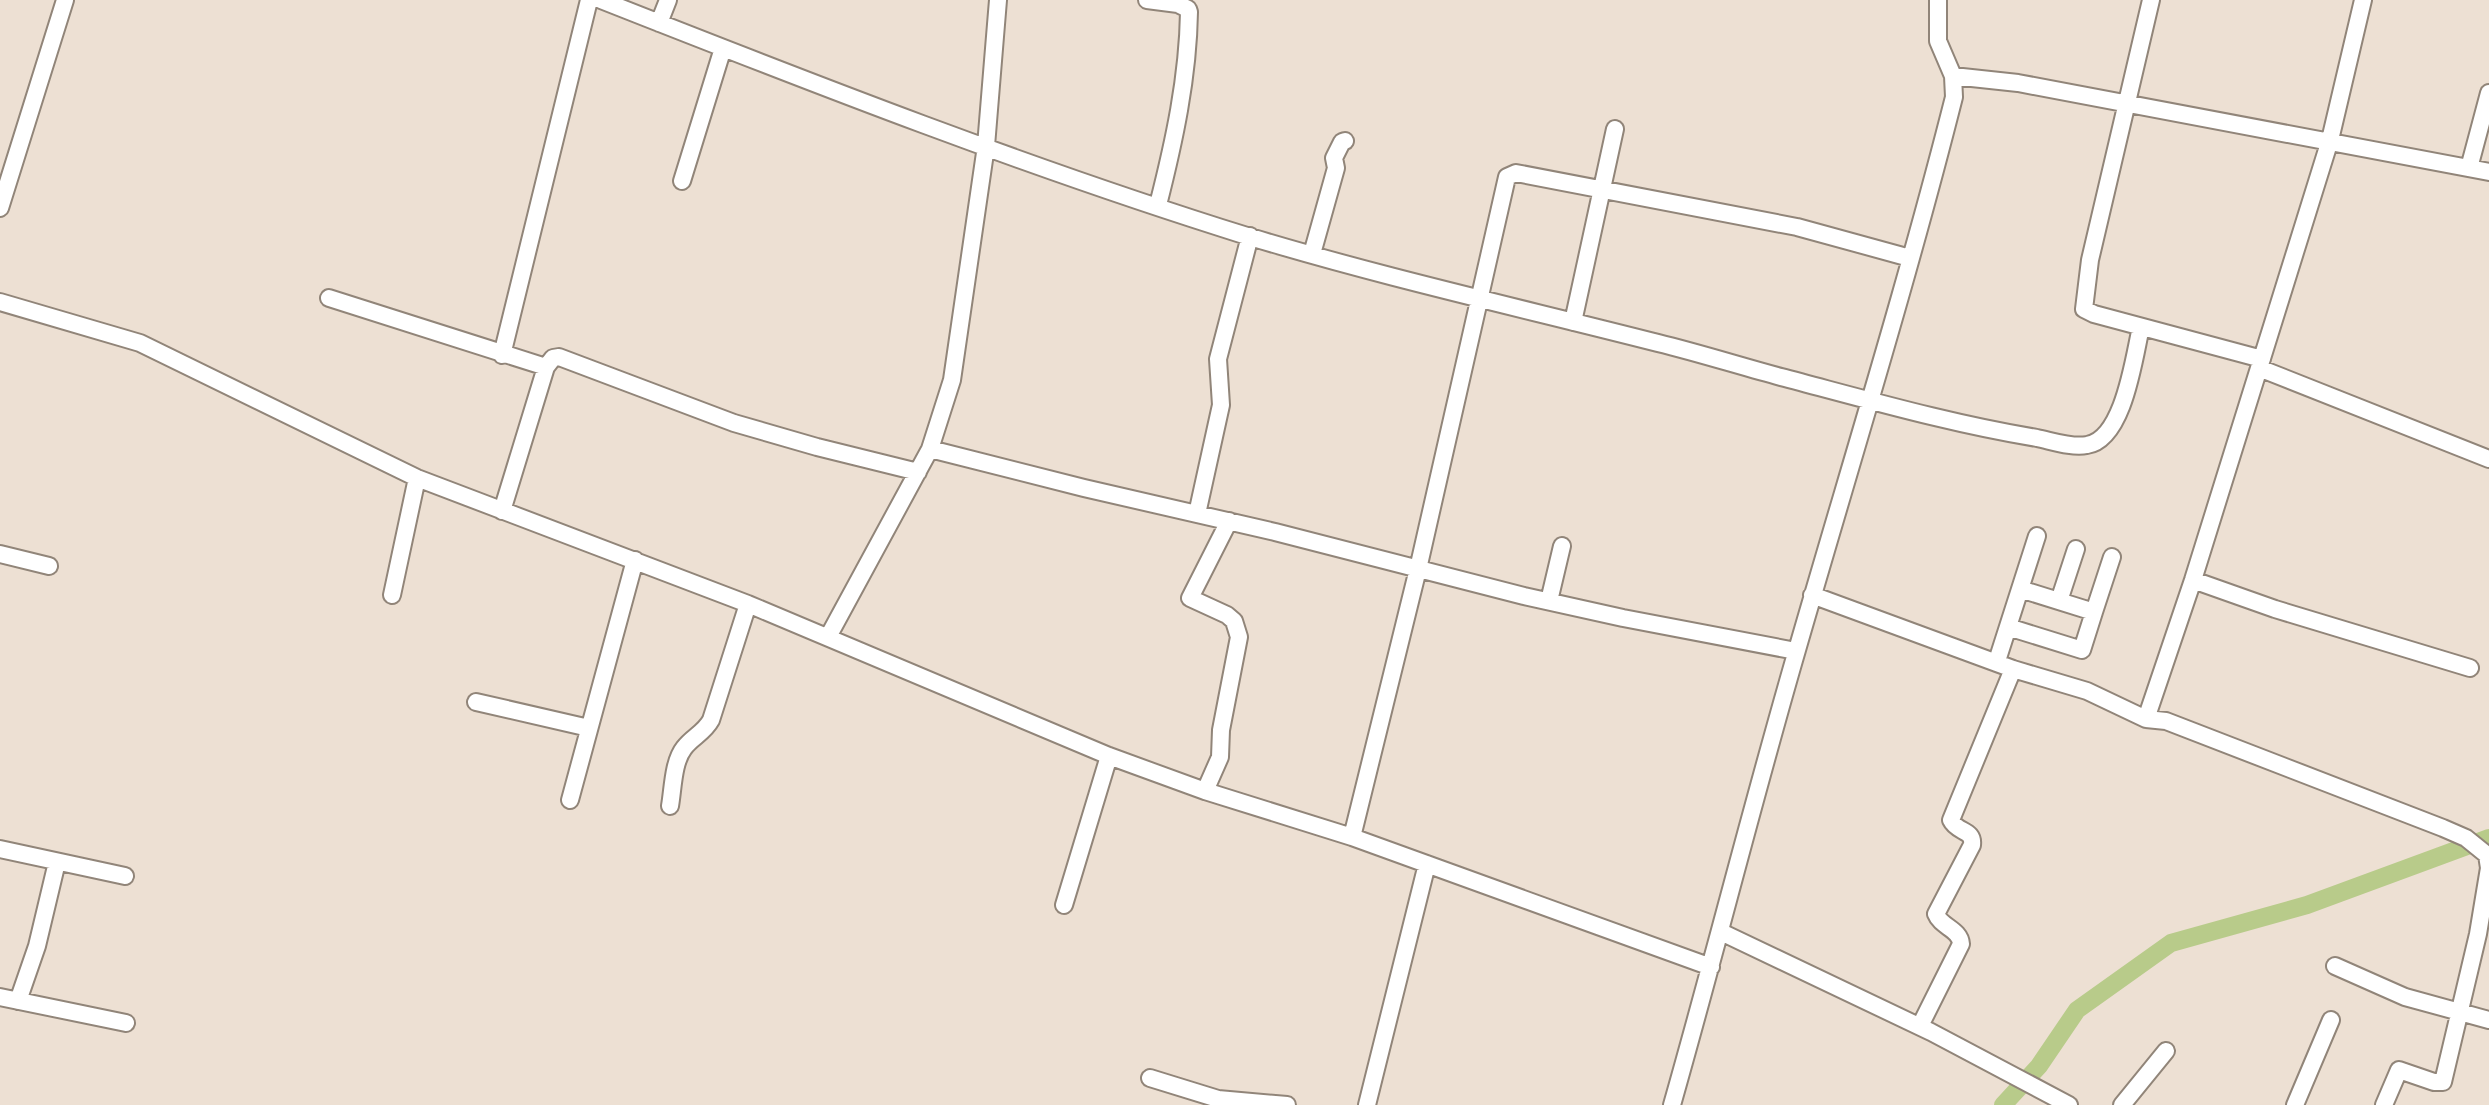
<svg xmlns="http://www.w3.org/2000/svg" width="2489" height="1105" viewBox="0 0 2489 1105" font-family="'IBM Plex Sans',sans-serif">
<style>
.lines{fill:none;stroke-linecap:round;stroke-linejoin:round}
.river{stroke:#b8cb8a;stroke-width:18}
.minor-casing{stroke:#918579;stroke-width:20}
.minor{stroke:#fff;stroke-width:16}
</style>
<rect width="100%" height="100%" fill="#ede0d3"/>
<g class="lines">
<!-- river -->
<path class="river" d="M2003,1105L2039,1066L2077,1010L2171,943L2307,905L2489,838"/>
<defs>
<path id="minor" d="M601,0C814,84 1029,168 1247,236C1382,277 1521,308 1658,343C1699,353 1740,366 1781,377C1865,399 1951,424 2037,438C2052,441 2072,448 2087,445C2124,439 2134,357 2141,327
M1147,0L1178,4L1188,9L1189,12C1188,78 1174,142 1158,205
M2151,0L2090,260L2084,309L2094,314L2262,359
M2363,0L2330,140L2193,580L2146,719L2166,721L2443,828L2466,838L2487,855L2489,868L2478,934L2443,1082H2434L2399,1070L2384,1105
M659,23L668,0
M1953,76L2018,83L2489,172
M2469,168L2489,93
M682,181L723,48
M0,208L65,0
M1312,254L1336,168L1334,158L1342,142L1345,141
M329,298L546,367
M0,302L140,343L417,478L748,604L1109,756L1205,791L1352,837L1711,967
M1573,322L1615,129
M502,355L589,0
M2259,368L2489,459
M930,449L1084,488L1275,532L1524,596L1623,618L1796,651
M502,511L546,367L553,358L559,357L734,423L817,447L918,472
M1197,514L1221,405L1218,359L1250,236
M0,554L49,566
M2193,580L2275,609L2470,668
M2020,589L2094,612L2112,557
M392,595L417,478
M1812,595L2013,669L2087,691L2146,719
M1549,601L1562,546
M2059,601L2076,549
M2008,627L2082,650L2094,612
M828,637L930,449L952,380L986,146L998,0
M1997,661L2037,536
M476,702L589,728
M1205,791L1220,757L1221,730L1239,637L1234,621L1227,615L1190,598L1229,521
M570,800L635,560
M670,806C673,789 673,762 684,748C692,737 704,733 711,720L748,604
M1352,837L1418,569L1507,177L1516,173L1797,227L1910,258
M0,849L125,876
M1064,905L1109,756
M1721,932L1931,1032L2069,1105
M2335,966L2405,997L2489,1020
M0,997L126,1023
M18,1001L37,946L57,862
M1920,1026L1961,944C1960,929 1941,927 1936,914L1972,845C1974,829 1957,833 1951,820L2013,669
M1150,1078L1218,1099L1287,1105
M1367,1105L1427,864
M1672,1105C1715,954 1753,801 1797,650C1850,466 1907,283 1954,97L1953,76L1938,41V0
M2122,1105L2166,1051
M2295,1105L2331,1020"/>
</defs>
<!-- minor casing -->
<use href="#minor" class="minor-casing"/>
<!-- minor -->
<use href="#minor" class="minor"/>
</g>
</svg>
